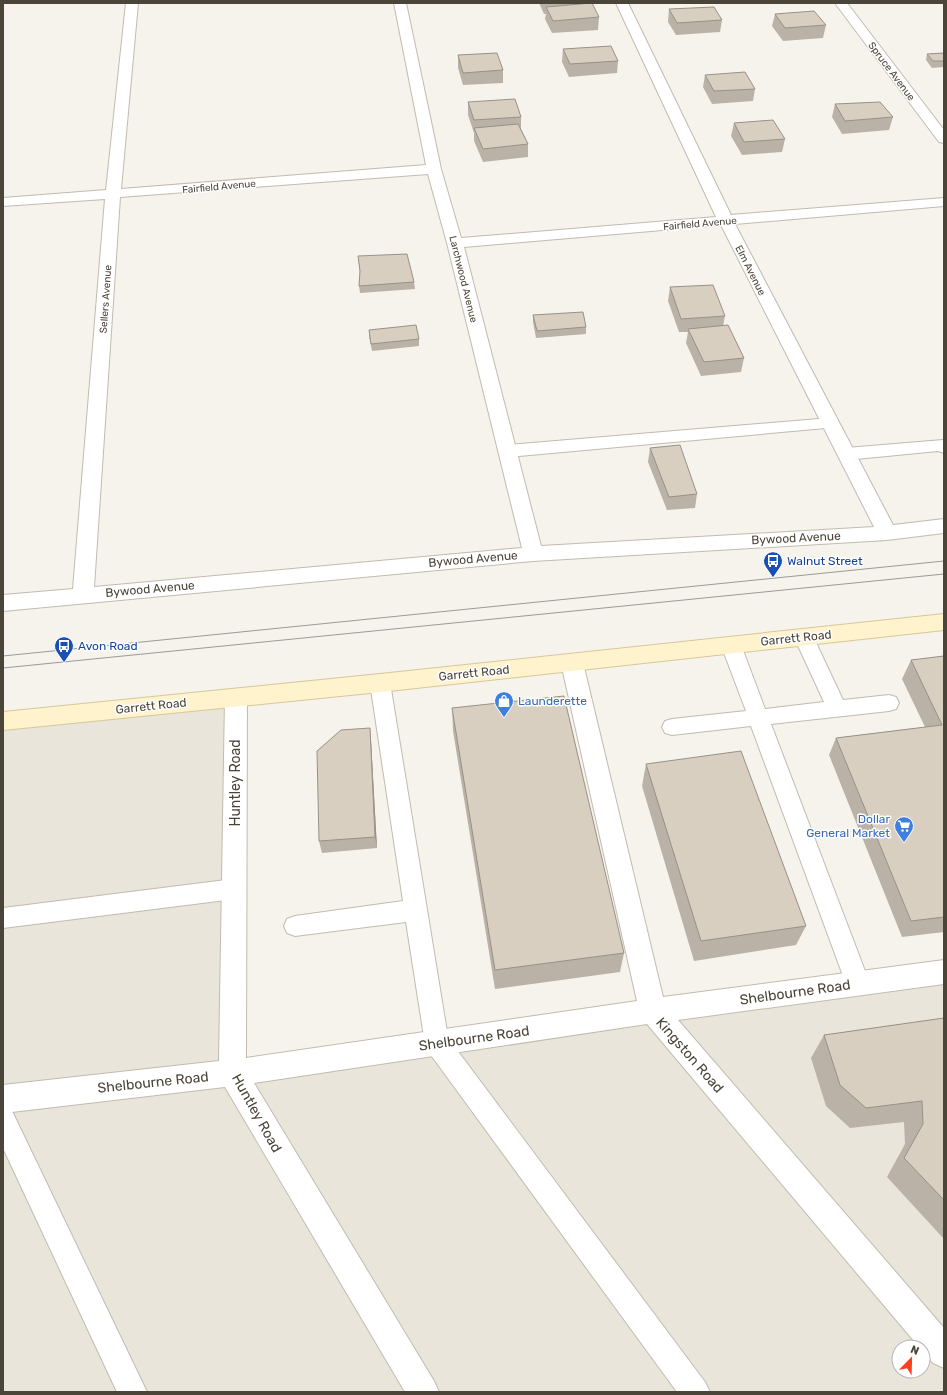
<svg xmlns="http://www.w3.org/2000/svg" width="947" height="1395" viewBox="0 0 947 1395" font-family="Rubik,sans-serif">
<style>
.residential{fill:#eae5da;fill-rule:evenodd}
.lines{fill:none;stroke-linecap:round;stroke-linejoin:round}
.service-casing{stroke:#c2bbae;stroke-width:2}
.minor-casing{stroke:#c2bbae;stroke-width:2}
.secondary-casing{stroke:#d6c79b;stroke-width:2}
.service{fill:#fff;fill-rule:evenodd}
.minor{fill:#fff;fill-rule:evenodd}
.secondary{fill:#fff3cd;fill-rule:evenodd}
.tram{stroke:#9a9a9a;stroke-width:1}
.wall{fill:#bab2a6}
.shaded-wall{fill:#979187}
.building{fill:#d8cfc1;stroke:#979187}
.labels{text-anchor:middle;stroke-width:3;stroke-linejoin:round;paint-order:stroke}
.far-street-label{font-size:10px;fill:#4b4439;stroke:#fff}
.street-label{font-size:12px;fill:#4b4439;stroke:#fff}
.transit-label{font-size:12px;fill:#164399;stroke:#fff;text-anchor:start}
.shop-label{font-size:12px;fill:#366cbe;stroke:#fff;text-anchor:start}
.near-street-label{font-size:14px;fill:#4b4439;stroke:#fff}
</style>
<rect width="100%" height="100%" fill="#f6f3ec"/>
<!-- residential -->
<path class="residential" d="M236,698L232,1073L944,974V1392H3V721ZM899,1347H923V1371H899Z"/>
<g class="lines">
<defs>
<path id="service" d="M831,418L837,419L839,423L837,427L507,457L501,455L499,451L501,447L507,445Z
M943,440L944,453L938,451L846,460L840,458L838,454L840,450L846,448Z
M804,630L811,632L843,700L889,695L896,697L899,703L896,709L889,711L771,724L870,984L866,992L858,995L850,992L846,984L751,726L672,735L665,733L662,727L665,721L672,719L746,711L721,645L724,640L731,638L738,640L741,645L765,709L824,702L794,637L797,632Z
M380,675L387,678L390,683L448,1038L705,1382L710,1392H677L428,1051L425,1043L406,922L295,936L287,933L284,926L287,919L295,916L403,901L370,683L373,678Z
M234,879L242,882L245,889L242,896L234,899L3,928V908Z
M3,1107L12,1111L147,1392H117L3,1148Z"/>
<path id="minor" d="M126,3H138L121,189L426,165L394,3H406L441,169L461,238L716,217L616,3H628L731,215L944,198V206L735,224L893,525L944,519V533L887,540L533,561L3,611V595L73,589L105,199L3,206V198L106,190ZM428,174L447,243L522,548L94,587L120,197ZM721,225L874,527L541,546L464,247Z
M835,3H847L944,130V143L939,142Z
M572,655L580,657L583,663L663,997L944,960V984L678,1020L944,1328V1368L933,1363L923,1351V1347H919L647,1024L254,1083L434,1381L439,1392H405L225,1087L3,1113V1085L219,1061L225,698L228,692L236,689L244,692L247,698L246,1058L637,1001L561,663L564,657Z"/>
<path id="secondary" d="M944,614V630L380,692L3,730V712L380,674Z"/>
</defs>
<!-- service casing -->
<use href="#service" class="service-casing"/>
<!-- minor casing -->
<use href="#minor" class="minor-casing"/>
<!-- secondary casing -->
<use href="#secondary" class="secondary-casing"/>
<!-- service -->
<use href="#service" class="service"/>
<!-- minor -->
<use href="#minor" class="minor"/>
<!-- secondary -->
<use href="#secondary" class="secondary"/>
<!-- tram -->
<path class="tram" d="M3,656L944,561
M3,668L944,574"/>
</g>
<!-- wall -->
<path class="wall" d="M539,3H588L599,17L598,30L552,33L545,19L546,14H544Z
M669,9L722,20L720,32L676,35L668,22Z
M775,14L826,25L823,38L783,41L772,26Z
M563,49L618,61L617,73L569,77L562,62Z
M944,53V67L932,68L926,60L927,54Z
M458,55L503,70V83L463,85L458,68Z
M705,75L755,89L753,101L712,104L703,87Z
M468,102L521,117V129L528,144V157L483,162L474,141V133L468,115Z
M835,104L893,117L889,130L842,134L832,117Z
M734,123L785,139L782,152L742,155L731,136Z
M358,256L414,282L415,289L360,293L359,286L360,274Z
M670,287L725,316L723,326L744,358L741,372L701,376L686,343L688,332H679L668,301Z
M533,315L586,327V334L536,338L533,322Z
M369,330L419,339V346L372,351L369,336Z
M650,448L697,494L695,508L667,510L648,462Z
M944,656V932L902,937L829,755L836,738L925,727L902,679L911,660Z
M452,708L624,953L620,972L495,989L453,731Z
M371,741L377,848L322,853L319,841Z
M646,764L806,926L796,945L694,961L642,786Z
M944,1018V1239L887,1177L905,1144L904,1122L850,1128L826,1106L811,1058L824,1035Z"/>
<!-- shaded-wall -->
<path class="shaded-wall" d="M370,728L371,741L377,848L375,837Z"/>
<!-- building -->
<path class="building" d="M592,3L599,17L553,21L546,7Z
M714,7L722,20L677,23L669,9Z
M814,11L826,25L785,28L775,14Z
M611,46L618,61L570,64L563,49Z
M497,53L503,70L463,73L458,55Z
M944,53V61H933L927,54Z
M745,72L755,89L714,91L705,75Z
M515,99L521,117L474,120L468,102Z
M880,102L893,117L845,121L835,104Z
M773,120L785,139L744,142L734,123Z
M518,124L528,144L483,149L474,128Z
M407,254L414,282L359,286L360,271L358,256Z
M713,285L725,316L681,319L670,287Z
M583,312L586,327L537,331L533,315Z
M416,325L419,339L371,344L369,330Z
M728,325L744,358L704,362L688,329Z
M680,445L697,494L669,497L650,448Z
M944,656V917L911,921L836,738L942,725L911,660Z
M564,696L624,953L495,970L452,708Z
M370,728L375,837L319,841L317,751L341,730Z
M741,751L806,926L701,941L646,764Z
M944,1018V1200L904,1158L923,1124L922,1101L866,1108L840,1085L824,1035Z"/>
<!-- icons -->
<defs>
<symbol id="bus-pin" viewBox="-11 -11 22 30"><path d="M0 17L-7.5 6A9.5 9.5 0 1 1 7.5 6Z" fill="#1a4fb4" stroke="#fff"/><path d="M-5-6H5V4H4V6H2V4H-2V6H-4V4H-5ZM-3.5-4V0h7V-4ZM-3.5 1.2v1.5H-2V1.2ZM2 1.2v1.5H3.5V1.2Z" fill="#fff"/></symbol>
<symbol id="shop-pin" viewBox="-11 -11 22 30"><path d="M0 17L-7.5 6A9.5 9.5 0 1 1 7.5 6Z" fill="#3f7fe0" stroke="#fff"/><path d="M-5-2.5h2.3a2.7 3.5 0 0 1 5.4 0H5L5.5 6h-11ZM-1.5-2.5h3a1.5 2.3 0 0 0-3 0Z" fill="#fff"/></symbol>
<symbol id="supermarket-pin" viewBox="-11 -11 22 30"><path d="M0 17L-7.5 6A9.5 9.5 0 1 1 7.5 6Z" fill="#3f7fe0" stroke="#fff"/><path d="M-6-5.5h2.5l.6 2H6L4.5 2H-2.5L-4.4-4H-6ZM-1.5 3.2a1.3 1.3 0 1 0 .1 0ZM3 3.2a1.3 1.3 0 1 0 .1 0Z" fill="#fff"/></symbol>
</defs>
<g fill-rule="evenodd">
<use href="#bus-pin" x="762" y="550" width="22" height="30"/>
<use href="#bus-pin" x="53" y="635" width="22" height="30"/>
<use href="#shop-pin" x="493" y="690" width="22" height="30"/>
<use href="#supermarket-pin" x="893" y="815" width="22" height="30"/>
</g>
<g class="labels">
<!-- far-street labels -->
<g class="far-street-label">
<text transform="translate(892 71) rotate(53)" y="4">Spruce Avenue</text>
<text transform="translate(219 186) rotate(-5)" y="4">Fairfield Avenue</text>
<text transform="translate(700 223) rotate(-5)" y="4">Fairfield Avenue</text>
<text transform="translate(751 270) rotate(63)" y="4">Elm Avenue</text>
<text transform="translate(464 279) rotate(76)" y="4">Larchwood Avenue</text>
<text transform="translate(105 299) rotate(-86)" y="4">Sellers Avenue</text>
</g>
<!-- street labels -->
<g class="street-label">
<text transform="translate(796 538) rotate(-3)" y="4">Bywood Avenue</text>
<text transform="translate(473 559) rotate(-5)" y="4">Bywood Avenue</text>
<text transform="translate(150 589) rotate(-5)" y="4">Bywood Avenue</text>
<text transform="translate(796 638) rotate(-6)" y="4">Garrett Road</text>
<text transform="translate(474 673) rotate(-6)" y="4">Garrett Road</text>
<text transform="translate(151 706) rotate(-6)" y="4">Garrett Road</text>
</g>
<!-- transit labels -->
<g class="transit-label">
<text x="787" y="565">Walnut Street</text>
<text x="78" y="650">Avon Road</text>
</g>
<!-- shop labels -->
<g class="shop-label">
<text x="518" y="705">Launderette</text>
<text x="890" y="823" text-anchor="end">Dollar<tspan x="890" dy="14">General Market</tspan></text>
</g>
<!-- near-street labels -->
<g class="near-street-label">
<text transform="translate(235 783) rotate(-90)" y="5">Huntley Road</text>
<text transform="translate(795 992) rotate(-8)" y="5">Shelbourne Road</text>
<text transform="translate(474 1038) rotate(-8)" y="5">Shelbourne Road</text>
<text transform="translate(690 1055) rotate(49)" y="5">Kingston Road</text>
<text transform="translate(153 1082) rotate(-6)" y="5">Shelbourne Road</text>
<text transform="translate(257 1113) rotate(61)" y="5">Huntley Road</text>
</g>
</g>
<!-- border -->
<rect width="947" height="1395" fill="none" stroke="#4b4439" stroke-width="8"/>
<!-- north arrow -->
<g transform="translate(911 1359) rotate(23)"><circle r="19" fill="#ffffff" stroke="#b7b4b0"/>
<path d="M0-3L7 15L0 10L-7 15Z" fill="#fc3f1d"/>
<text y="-6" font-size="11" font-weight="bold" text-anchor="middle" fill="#4b4439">N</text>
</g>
</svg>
